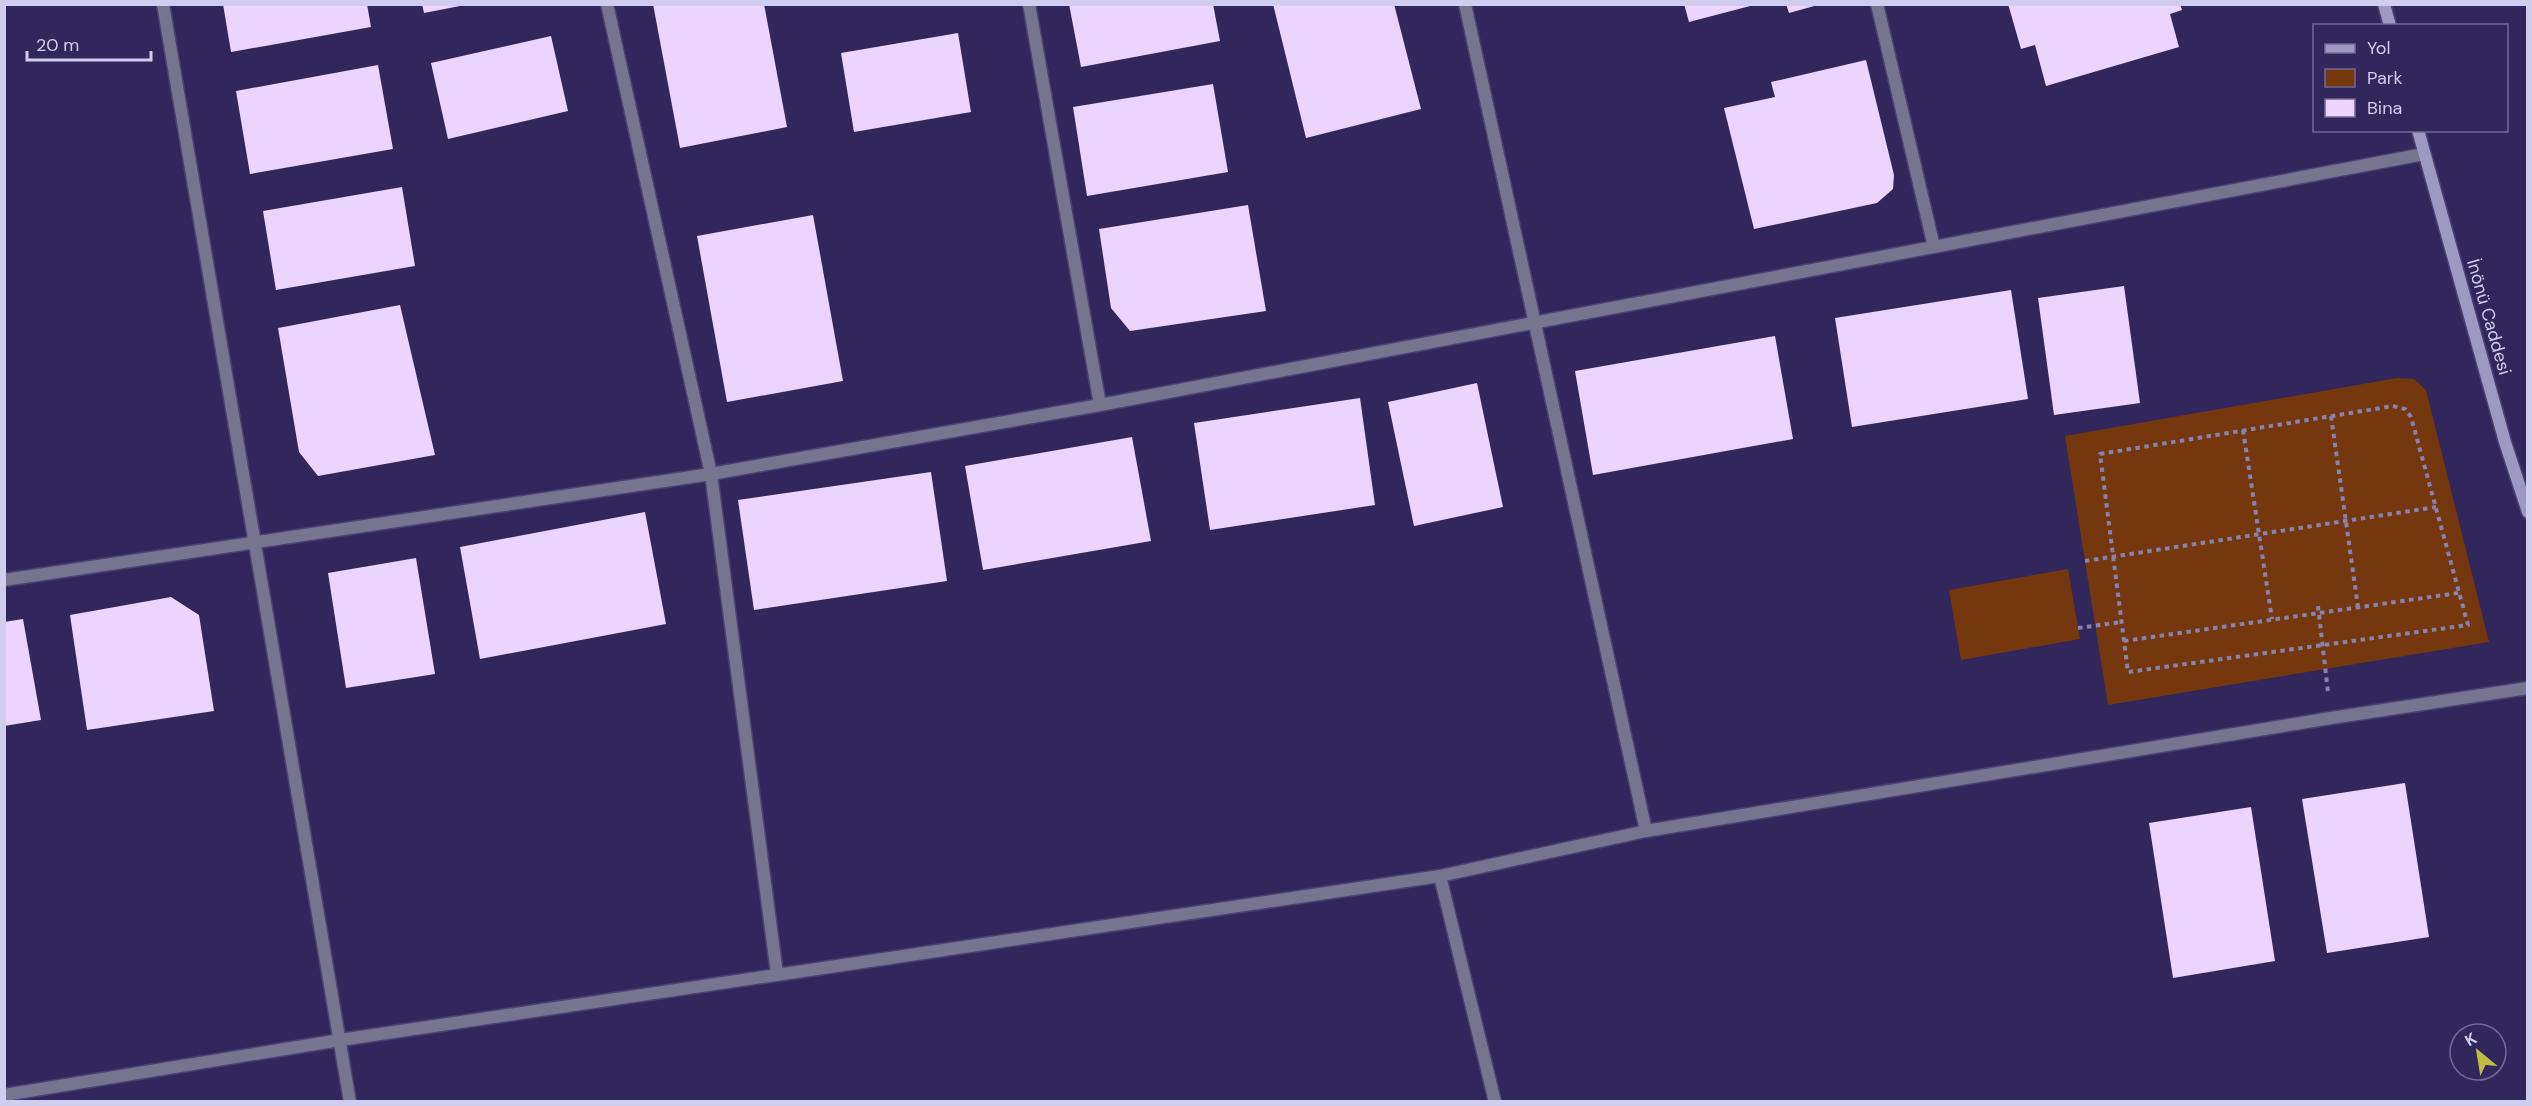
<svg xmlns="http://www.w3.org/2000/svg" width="2532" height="1106" viewBox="0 0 2532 1106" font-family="'DM Sans',sans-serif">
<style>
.green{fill:#75370d}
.building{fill:#ebd4fe}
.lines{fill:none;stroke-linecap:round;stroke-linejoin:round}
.street-casing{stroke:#4b4273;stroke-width:15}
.secondary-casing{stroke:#4b4273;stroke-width:15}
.path{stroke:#8982ac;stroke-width:4;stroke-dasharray:4.5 4.5;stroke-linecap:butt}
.street{stroke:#76748f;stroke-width:12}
.secondary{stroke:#9d99c3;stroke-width:12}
.labels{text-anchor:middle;stroke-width:6;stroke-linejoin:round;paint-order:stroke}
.street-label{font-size:18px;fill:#d0cdee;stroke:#32275c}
</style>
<rect width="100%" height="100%" fill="#32275c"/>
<!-- green -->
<path class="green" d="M2397,378L2414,379L2426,390L2489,642L2108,705L2065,436Z
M2068,569L2080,639L1961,660L1949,590Z"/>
<!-- building -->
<path class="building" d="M223,4H367L371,27L231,52Z
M422,4H460V6L424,13Z
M653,4H764L787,127L680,148Z
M1069,4H1213L1220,41L1081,67Z
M1273,4H1394L1421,109L1306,138Z
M1684,4H1754V5L1689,22Z
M1786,4H1818V5L1789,13Z
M2008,4H2180L2182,10L2170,14L2179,47L2046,86L2035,45L2021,49Z
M958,33L971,112L854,132L841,53Z
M551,36L568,111L448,139L431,63Z
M1866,60L1894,175L1893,189L1877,203L1754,229L1724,108L1775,97L1771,82Z
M378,65L393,149L250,174L236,91Z
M1213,84L1228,172L1087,196L1073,107Z
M402,187L415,266L276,290L263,211Z
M1248,205L1266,311L1130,331L1111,308L1099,229Z
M813,215L843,381L727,402L697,236Z
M2124,286L2140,403L2054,415L2038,298Z
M2011,290L2028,399L1852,427L1835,318Z
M400,305L435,455L318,476L299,452L278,328Z
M1775,336L1793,439L1593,475L1575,371Z
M1477,383L1503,507L1414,526L1388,402Z
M1360,398L1375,505L1210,530L1194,423Z
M1132,437L1151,541L983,570L965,466Z
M931,472L947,581L754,610L738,500Z
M645,512L666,624L480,659L460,547Z
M416,558L435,674L346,688L328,573Z
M171,597L199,615L214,711L87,730L70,615Z
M23,619L41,720L4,726V622Z
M2405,783L2429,937L2327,953L2302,799Z
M2251,807L2275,961L2173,978L2149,823Z"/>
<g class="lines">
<defs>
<path id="street" d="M163,4L350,1102
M607,4L711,474L777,974
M1029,4L1100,405
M1465,4L1646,831
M1877,4L1934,247
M4,580L711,474L1100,405L2424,154
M1440,876L1495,1102
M4,1095L340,1040L1440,876L1646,831L2331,718L2528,688"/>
<path id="secondary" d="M2384,4L2390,26
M2418,130L2505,442L2528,512"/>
</defs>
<!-- street casing -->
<use href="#street" class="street-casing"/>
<!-- secondary casing -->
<use href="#secondary" class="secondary-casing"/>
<!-- path -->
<path class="path" d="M2393,406L2405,409L2411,417L2468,625L2128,672L2100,454Z
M2331,416L2358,607
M2243,430L2272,619
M2085,561L2436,507
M2318,606L2328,692
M2078,628L2122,622
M2124,641L2458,593"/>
<!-- street -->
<use href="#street" class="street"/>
<!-- secondary -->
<use href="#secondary" class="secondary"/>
</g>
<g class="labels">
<!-- street labels -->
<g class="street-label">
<text transform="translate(2489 317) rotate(74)" y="6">İnönü Caddesi</text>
</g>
</g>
<!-- border -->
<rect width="2532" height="1106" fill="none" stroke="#d0cdee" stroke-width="12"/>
<!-- legend -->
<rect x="2313" y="24" width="195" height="108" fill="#32275c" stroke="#716996" stroke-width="1.5"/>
<rect x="2325" y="44" width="30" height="9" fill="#9d99c3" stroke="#716996" stroke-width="1.5"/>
<text x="2367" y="54" font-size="18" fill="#d0cdee">Yol</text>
<rect x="2325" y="69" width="30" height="18" fill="#75370d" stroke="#716996" stroke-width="1.5"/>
<text x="2367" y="84" font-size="18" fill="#d0cdee">Park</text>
<rect x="2325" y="99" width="30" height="18" fill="#ebd4fe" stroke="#716996" stroke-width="1.5"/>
<text x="2367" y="114" font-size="18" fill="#d0cdee">Bina</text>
<!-- north arrow -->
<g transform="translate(2478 1052) rotate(330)"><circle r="28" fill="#32275c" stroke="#716996" stroke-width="1.5"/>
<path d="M0-4.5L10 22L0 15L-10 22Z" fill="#bfbe42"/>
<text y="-9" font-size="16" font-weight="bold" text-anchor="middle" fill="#d0cdee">K</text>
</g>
<!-- scale -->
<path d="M27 51v9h124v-9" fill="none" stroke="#d0cdee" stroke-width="3"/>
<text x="36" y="51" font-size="18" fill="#d0cdee" stroke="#32275c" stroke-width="4.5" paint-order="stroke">20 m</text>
</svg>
